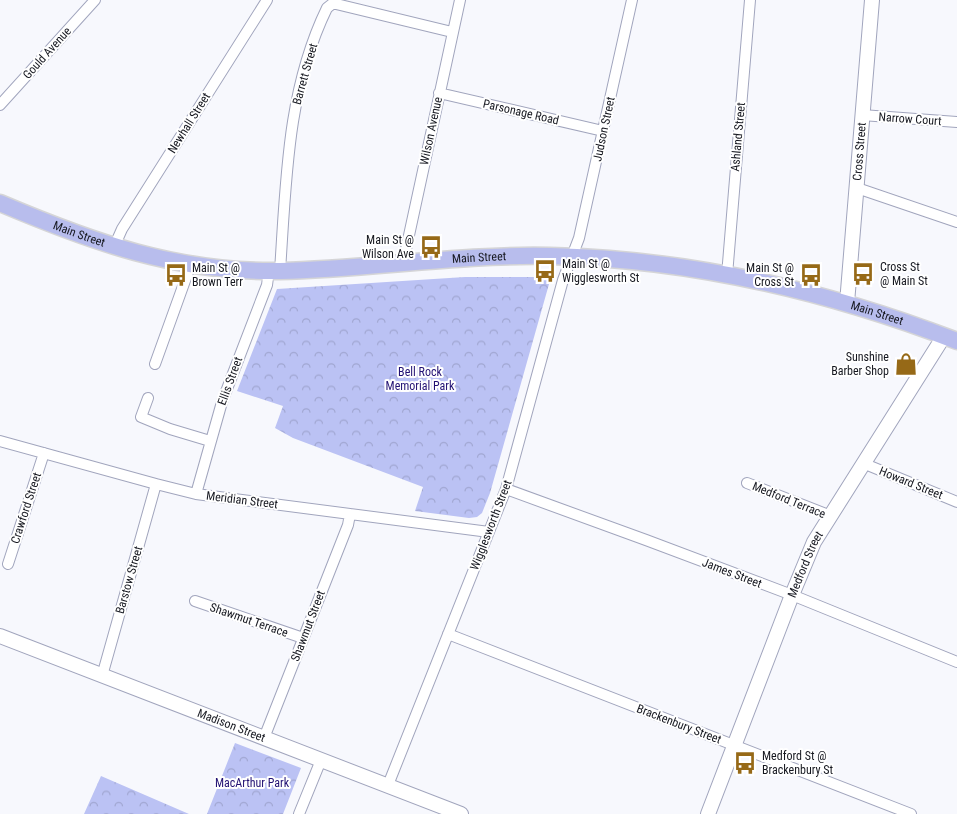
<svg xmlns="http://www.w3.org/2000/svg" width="957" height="814" viewBox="0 0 957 814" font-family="'Roboto Condensed',sans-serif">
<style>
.park{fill:url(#park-crowns)}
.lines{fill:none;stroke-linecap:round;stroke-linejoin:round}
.street-casing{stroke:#a1a5bd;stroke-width:12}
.secondary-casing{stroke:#a1a5bd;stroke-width:16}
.primary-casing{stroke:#d5d5d7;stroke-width:19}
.street{stroke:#fff;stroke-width:10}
.secondary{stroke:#fff;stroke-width:14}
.primary{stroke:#b8bded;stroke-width:16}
.labels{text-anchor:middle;stroke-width:4;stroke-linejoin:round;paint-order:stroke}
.street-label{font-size:12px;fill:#15171f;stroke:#fff}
.poi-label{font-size:12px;fill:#15171f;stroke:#fff;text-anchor:start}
.park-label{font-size:12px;fill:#221173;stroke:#fff}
</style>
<defs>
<pattern id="park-crowns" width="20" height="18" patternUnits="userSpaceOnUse" patternTransform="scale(1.25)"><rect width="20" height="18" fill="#bbc2f4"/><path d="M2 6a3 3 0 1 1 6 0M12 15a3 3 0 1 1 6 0" fill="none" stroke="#a0a6d1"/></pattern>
</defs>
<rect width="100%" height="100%" fill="#f7f8fd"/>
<!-- park -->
<path class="park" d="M465,277H551L490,493L482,513L477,517L469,518L415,511L423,487L293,438L275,428L283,406L237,391L277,289Z
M235,743L301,768L283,814H207Z
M101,776L189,814H84Z"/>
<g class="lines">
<defs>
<path id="street" d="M439,93L603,131
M0,105L95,0
M862,115L957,122
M857,188L957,222
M114,247L122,229L267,0
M403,263L460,0
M280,271C286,182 287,90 327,8L332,4H336L452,32
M727,275L750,0
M155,364L191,264
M148,398L141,417L170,429L210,441
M0,441L156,484L196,494L489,532
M865,464L957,502
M747,483L831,516
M506,489L646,540L792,595L957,662
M196,494L222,402L267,285L269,270
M8,564L44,453
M195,601L303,638
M448,634L911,814
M102,676L156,484
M264,738L348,525L350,514
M388,785L506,489L563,280L579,238L632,0
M299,814L321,760"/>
<g id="secondary">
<path id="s1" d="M847,303L872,0"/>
<path id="s2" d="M0,636L461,814"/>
<path id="s3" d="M708,814L792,595L814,542L944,336"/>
</g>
<g id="primary">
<path id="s4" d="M0,203C92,242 178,273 280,271C370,269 460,254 550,256C689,259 827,291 957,341"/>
</g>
</defs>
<!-- street casing -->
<use href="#street" class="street-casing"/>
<!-- secondary casing -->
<use href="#secondary" class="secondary-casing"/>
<!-- primary casing -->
<use href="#primary" class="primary-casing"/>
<!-- street -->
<use href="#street" class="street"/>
<!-- secondary -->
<use href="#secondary" class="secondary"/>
<!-- primary -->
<use href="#primary" class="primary"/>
</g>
<!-- icons -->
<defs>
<symbol id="bus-bare" viewBox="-9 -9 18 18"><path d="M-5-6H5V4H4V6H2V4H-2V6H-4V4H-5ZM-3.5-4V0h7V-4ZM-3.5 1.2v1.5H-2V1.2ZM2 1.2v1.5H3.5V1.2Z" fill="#966917" stroke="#fff" stroke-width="2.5" paint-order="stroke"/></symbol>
<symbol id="shop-bare" viewBox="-9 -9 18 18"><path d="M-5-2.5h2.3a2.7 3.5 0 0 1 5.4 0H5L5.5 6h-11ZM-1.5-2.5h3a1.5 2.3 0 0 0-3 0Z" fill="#966917" stroke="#fff" stroke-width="2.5" paint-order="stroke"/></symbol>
</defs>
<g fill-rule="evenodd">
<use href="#bus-bare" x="415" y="231" width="32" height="32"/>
<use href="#bus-bare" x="529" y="255" width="32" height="32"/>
<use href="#bus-bare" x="847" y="258" width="32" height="32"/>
<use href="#bus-bare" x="160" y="259" width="32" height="32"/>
<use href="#bus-bare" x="795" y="259" width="32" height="32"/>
<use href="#shop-bare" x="890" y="348" width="32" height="32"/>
<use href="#bus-bare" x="729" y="747" width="32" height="32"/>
</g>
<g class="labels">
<!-- street labels -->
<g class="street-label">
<text transform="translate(47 53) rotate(-48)" y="4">Gould Avenue</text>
<text transform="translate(305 74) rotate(-74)" y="4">Barrett Street</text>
<text transform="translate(521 112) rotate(13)" y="4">Parsonage Road</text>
<text transform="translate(910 119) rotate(4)" y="4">Narrow Court</text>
<text transform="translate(189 123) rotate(-58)" y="4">Newhall Street</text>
<text transform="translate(604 129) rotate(-78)" y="4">Judson Street</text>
<text transform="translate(431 131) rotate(-78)" y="4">Wilson Avenue</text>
<text transform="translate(738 137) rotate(-85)" y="4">Ashland Street</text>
<text dy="4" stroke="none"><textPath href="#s1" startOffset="152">Cross Street</textPath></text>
<text dy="4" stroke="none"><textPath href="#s4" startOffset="85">Main Street</textPath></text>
<text dy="4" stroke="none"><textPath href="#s4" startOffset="490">Main Street</textPath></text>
<text dy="4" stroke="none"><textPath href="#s4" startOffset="894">Main Street</textPath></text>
<text transform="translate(230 381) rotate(-70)" y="4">Ellis Street</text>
<text transform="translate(911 483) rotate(22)" y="4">Howard Street</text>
<text transform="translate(242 500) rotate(7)" y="4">Meridian Street</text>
<text transform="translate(789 500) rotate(22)" y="4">Medford Terrace</text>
<text transform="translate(26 508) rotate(-72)" y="4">Crawford Street</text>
<text transform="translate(491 525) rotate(-69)" y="4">Wigglesworth Street</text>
<text dy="4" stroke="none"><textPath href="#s3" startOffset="268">Medford Street</textPath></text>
<text transform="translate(732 573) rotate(21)" y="4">James Street</text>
<text transform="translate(129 580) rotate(-74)" y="4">Barstow Street</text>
<text transform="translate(249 620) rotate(19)" y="4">Shawmut Terrace</text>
<text transform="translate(308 626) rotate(-69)" y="4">Shawmut Street</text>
<text transform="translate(679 724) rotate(21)" y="4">Brackenbury Street</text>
<text dy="4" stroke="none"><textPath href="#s2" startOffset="248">Madison Street</textPath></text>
</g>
<!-- poi labels -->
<g class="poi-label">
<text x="414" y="244" text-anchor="end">Main St @<tspan x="414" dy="14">Wilson Ave</tspan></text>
<text x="562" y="268">Main St @<tspan x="562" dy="14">Wigglesworth St</tspan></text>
<text x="880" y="271">Cross St<tspan x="880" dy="14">@ Main St</tspan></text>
<text x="192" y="272">Main St @<tspan x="192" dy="14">Brown Terr</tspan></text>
<text x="794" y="272" text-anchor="end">Main St @<tspan x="794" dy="14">Cross St</tspan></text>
<text x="889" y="361" text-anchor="end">Sunshine<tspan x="889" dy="14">Barber Shop</tspan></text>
<text x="762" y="760">Medford St @<tspan x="762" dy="14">Brackenbury St</tspan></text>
</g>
<!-- park labels -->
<g class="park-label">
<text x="420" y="376">Bell Rock<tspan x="420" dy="14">Memorial Park</tspan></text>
<text x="252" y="787">MacArthur Park</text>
</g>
</g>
</svg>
